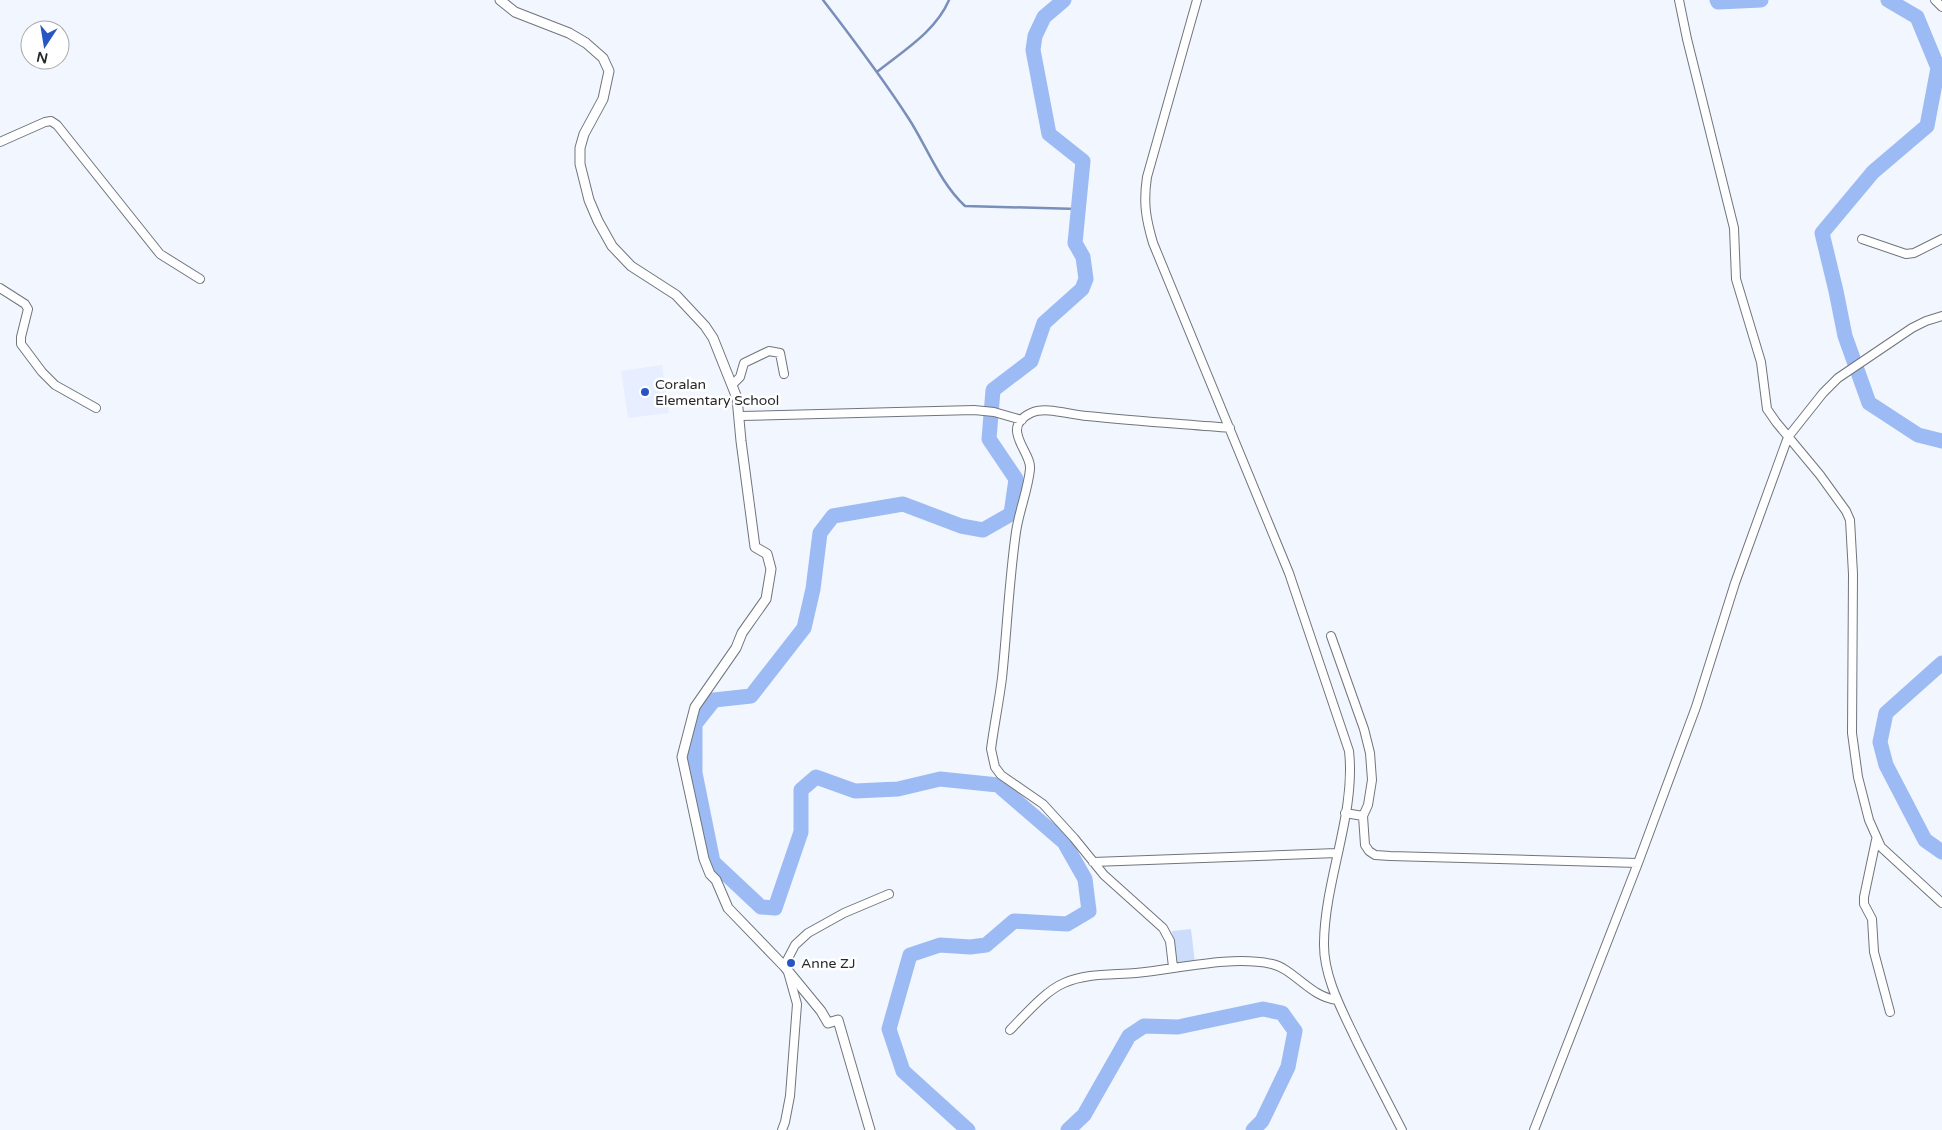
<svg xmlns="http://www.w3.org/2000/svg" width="1942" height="1130" viewBox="0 0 1942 1130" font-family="'Varela Round',sans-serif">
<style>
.built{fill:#e6eeff}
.green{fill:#ccddfc}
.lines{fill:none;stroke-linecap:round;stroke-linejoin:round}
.stream{stroke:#798eb8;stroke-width:2.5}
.river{stroke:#9cbaf4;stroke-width:15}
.minor-casing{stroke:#70757d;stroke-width:10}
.tertiary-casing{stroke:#70757d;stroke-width:11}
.minor{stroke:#fff;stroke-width:8}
.tertiary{stroke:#fff;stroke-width:9}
.poi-dot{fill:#2755c3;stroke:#fff;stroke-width:2}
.labels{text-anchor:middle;stroke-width:5;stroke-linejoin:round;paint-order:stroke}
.poi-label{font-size:14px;fill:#27282c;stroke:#fff;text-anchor:start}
</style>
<rect width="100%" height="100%" fill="#f2f6fe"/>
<!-- built -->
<path class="built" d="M662,365L669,413L628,418L621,371Z"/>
<!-- green -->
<path class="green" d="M1191,929L1195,963L1175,965L1172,931Z"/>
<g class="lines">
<!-- stream -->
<path class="stream" d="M823,0C853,39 882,77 909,119C927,147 940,183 965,206L1078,209
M878,71C903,51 936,31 949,0"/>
<!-- river -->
<path class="river" d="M1717,0L1718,2L1761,0
M1888,0L1917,17L1938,68L1927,126L1873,172L1822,233L1836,291L1845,336L1869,403L1918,435L1942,441
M1942,663L1886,713L1880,742L1886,765L1925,840L1942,852
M968,1130L903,1071L889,1029L910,955L940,945L970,947L986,945L1014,921L1067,924L1089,911L1085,879L1064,842L998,785L940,779L898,789L855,791L816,777L801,790V832L775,908L761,907L713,862L695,773V724L714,700L751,696L804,628L813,589L820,533L833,516L903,504L961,526L983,530L1011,514L1016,479L989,439L993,390L1031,361L1044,323L1082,289L1086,279L1083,257L1075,243L1083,161L1049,134L1033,50L1035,36L1044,17L1064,0
M1068,1130L1084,1115L1129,1036L1144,1026L1178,1027L1263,1009L1282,1013L1295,1031L1288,1067L1262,1121L1253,1130"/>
<defs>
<path id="minor" d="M1197,0L1147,177C1143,203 1146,219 1153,243L1289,573L1349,751C1356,813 1325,879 1324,942C1323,977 1343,1012 1357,1042C1372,1072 1387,1101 1402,1130
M1679,0L1687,39L1734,228L1736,279L1761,362L1767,409L1776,422L1820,475L1846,511L1850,520L1853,574L1852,733L1858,777L1869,820L1881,847L1942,903
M1935,0L1942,7
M0,142L45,122L51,121L57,125L160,254L200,279
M1862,239L1906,254L1914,253L1942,239
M0,288L25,304L28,309L21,337V344L42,372L55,385L96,408
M732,385L740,377L744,363L769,351L780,353L784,374
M740,416L974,410L994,412L1022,420
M1331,636L1364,729L1370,753L1372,780L1368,805L1363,816L1365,845L1369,851L1375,855L1390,856L1638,863
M1345,813L1363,816
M1876,840L1864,897V904L1872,919L1874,952L1890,1012
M1093,862L1337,853
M784,966L795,945L808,933L844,913L889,894
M1173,967L1170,941L1163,928L1104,875L1074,838L1043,804L1001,775L995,767L991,749C994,726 999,702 1002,678C1007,630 1009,581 1016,532C1019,511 1028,490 1030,469C1032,452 999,428 1031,413C1046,406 1070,415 1087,416C1134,421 1182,424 1230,428
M1010,1030C1025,1015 1045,991 1064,983C1086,973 1112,975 1136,973C1178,969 1230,955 1272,964C1294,969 1310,997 1337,1000
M782,1130L785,1122L790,1096L797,1004L788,972
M1534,1130L1638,863L1696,707L1735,583L1788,437L1823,393L1838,378L1912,328L1926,321L1942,316"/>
<path id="tertiary" d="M500,0L515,12L569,33L586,43L603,58L609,71L603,99L584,134L580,148V164L589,200L598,221L612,246L631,266L676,295L705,326L713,338L737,398L741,441L755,547L767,554L771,569L766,599L742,633L736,648L695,707L682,757L704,859L710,874L716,880L728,908L784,966L821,1011L828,1023L838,1020L870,1130"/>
</defs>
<!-- minor casing -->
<use href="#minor" class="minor-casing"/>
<!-- tertiary casing -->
<use href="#tertiary" class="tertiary-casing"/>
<!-- minor -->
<use href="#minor" class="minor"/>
<!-- tertiary -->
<use href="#tertiary" class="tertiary"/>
</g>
<!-- markers -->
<g class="poi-dot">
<circle cx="645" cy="392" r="5"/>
<circle cx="791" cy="963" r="5"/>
</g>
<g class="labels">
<!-- poi labels -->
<g class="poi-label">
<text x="655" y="389">Coralan<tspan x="655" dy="16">Elementary School</tspan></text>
<text x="801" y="968">Anne ZJ</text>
</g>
</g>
<!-- north arrow -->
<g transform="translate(45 45) rotate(192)"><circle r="24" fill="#ffffff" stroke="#a9a9ab"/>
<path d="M0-4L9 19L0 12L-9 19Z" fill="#2755c3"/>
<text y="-8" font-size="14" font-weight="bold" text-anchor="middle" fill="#27282c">N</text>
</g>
</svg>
